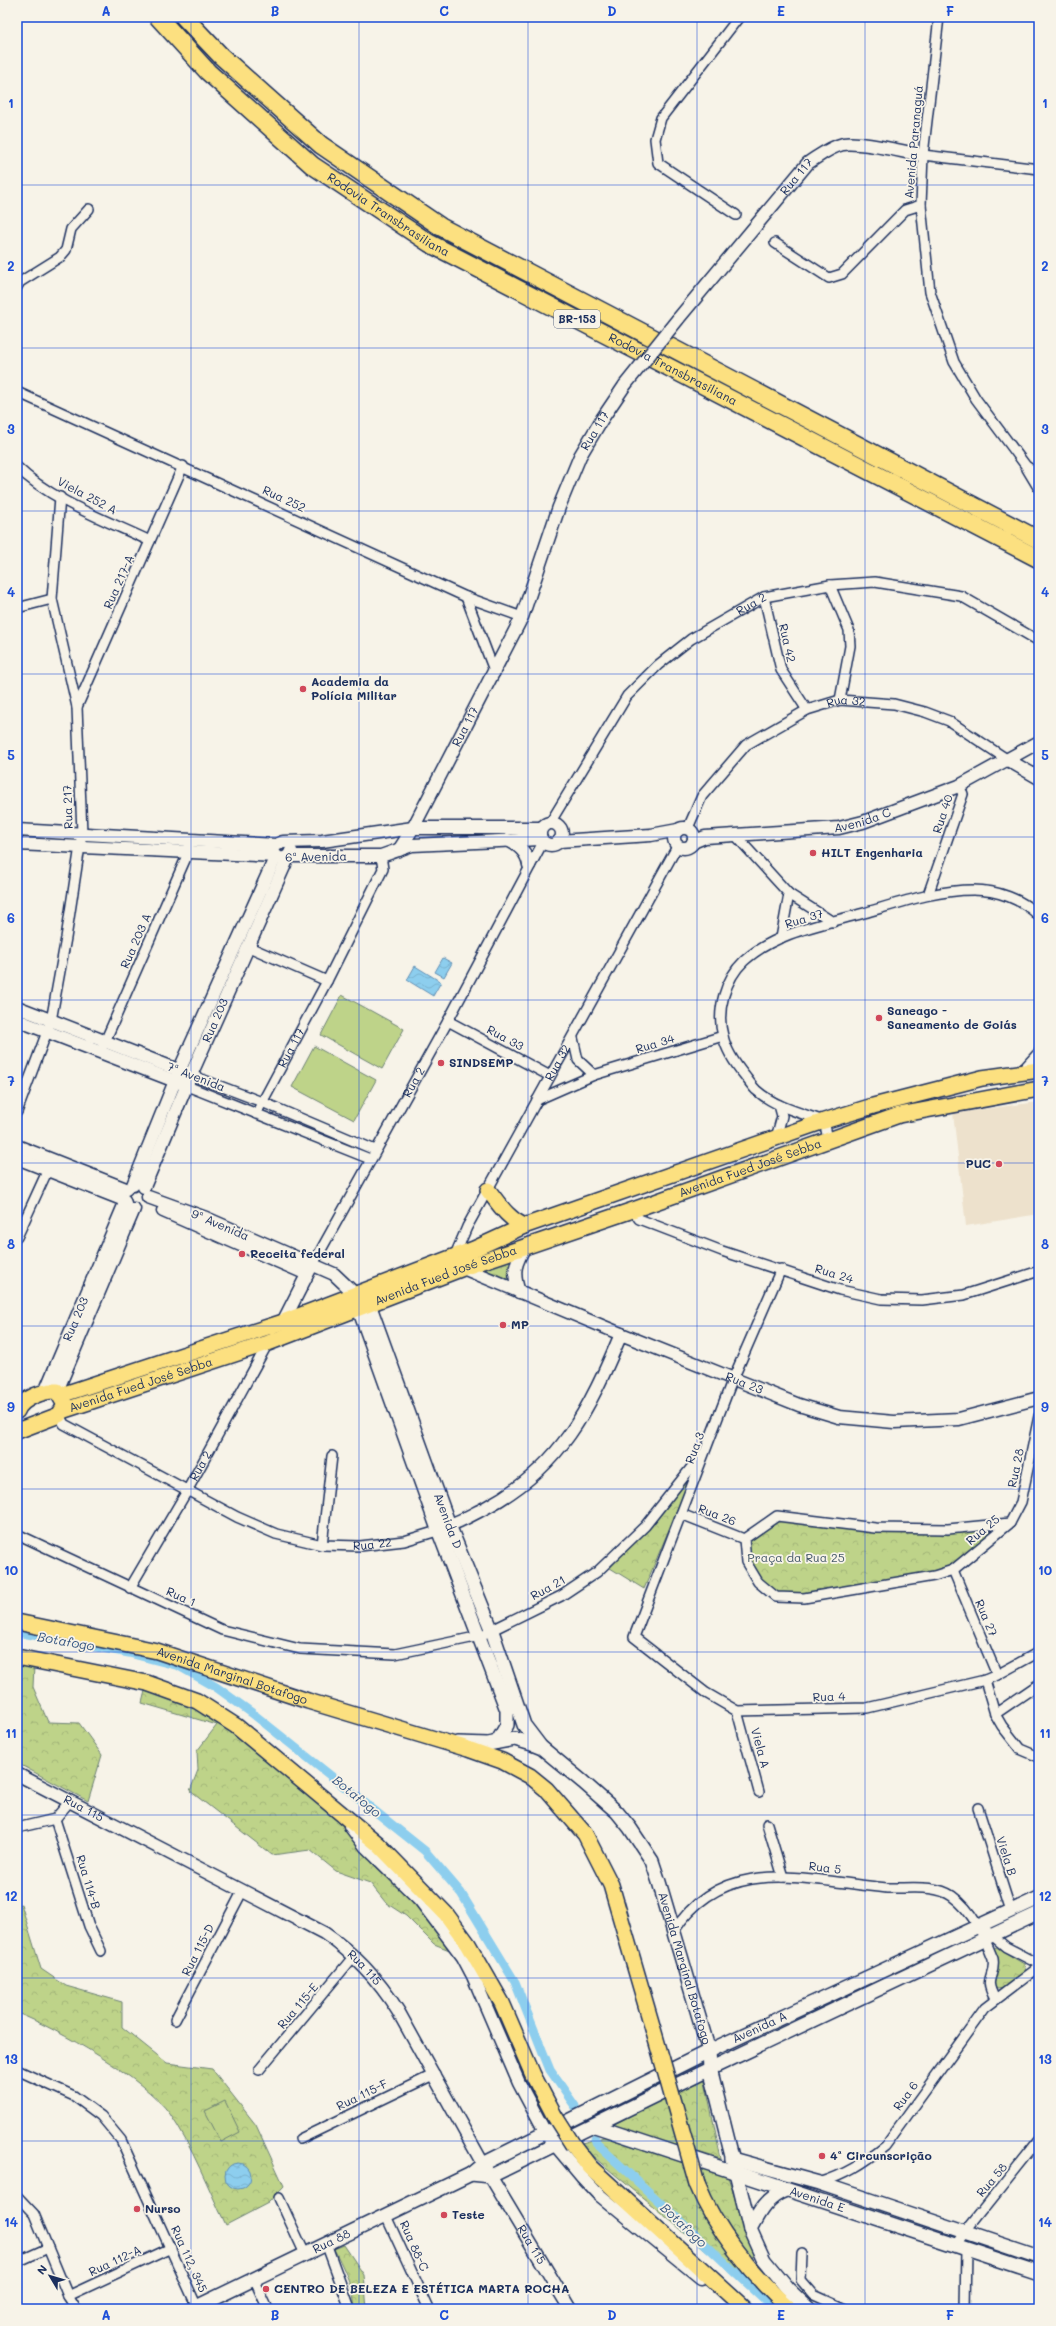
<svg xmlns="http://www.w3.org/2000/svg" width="1056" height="2326" viewBox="0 0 1056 2326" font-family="Mali,sans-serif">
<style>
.built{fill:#ede1cc}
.park{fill:url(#park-crowns);stroke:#6c8174}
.garden{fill:#bed389;stroke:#6c8174}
.water{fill:url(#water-waves);stroke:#5f8eb4}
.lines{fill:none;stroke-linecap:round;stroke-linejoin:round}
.canal{stroke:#8dceee;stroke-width:9}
.minor-casing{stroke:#1b2f5e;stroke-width:12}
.tertiary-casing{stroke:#1b2f5e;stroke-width:15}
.secondary-casing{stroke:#1b2f5e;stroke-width:16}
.primary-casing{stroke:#1b2f5e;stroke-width:18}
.motorway-casing{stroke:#1b2f5e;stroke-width:20}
.minor{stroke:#f7f3e8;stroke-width:9}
.tertiary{stroke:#f7f3e8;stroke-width:12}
.secondary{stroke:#f7f3e8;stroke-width:13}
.primary{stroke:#fce080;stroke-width:15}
.motorway{stroke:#fce080;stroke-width:17}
.tertiary-bridge-casing{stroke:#1b2f5e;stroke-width:15;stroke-linecap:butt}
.primary-bridge-casing{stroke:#1b2f5e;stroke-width:18;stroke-linecap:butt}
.tertiary-bridge{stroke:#f7f3e8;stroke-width:12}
.primary-bridge{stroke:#fce080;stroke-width:15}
.grid{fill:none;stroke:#1d4ed8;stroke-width:1;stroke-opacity:0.55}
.poi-dot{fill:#d1495b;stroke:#f7f3e8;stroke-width:1.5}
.labels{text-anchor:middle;stroke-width:3.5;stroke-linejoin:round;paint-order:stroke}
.shield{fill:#f7f3e8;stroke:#5d6a87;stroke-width:1}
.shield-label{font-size:11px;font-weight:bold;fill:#1b2f5e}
.street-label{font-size:12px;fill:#1b2f5e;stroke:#f7f3e8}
.poi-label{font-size:12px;font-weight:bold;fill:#1b2f5e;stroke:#f7f3e8;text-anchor:start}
.park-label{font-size:12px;fill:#445869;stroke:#f7f3e8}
.water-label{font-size:13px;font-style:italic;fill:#385782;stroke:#f7f3e8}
.neatline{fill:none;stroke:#1d4ed8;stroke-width:1.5}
.grid-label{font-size:13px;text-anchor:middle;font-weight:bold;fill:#1d4ed8}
</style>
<defs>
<pattern id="park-crowns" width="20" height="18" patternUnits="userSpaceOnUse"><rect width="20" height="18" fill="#bed389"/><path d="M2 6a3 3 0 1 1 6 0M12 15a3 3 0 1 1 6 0" fill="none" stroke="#a3b579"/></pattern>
<pattern id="water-waves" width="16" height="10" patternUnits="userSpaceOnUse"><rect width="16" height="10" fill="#8dceee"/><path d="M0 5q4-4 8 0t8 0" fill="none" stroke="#79b1ce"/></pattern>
</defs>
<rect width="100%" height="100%" fill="#f7f3e8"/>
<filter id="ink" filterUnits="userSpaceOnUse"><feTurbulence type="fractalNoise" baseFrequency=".025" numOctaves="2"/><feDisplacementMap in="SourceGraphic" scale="8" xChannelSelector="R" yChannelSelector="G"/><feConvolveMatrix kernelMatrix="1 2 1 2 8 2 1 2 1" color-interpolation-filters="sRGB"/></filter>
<g filter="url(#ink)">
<!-- built -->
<path class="built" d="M1039,1102V1214L966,1226L953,1113Z"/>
<!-- park -->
<path class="park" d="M514,1253L511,1287L471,1269Z
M693,1472L644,1589L610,1568Z
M777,1516L948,1529L1010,1523L953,1570L804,1598L776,1597L746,1562L744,1539Z
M17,1661L34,1666L33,1687L48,1722L79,1723L102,1755L88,1801L17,1763Z
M147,1683L197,1701L343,1817L373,1864L422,1911L452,1951L434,1944L406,1916L386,1903L370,1883L336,1871L310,1850L272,1855L190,1791L198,1770L197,1751L217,1725L142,1703Z
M21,1904L41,1969L66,1986L122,2002V2027L167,2063L212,2069L256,2125L284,2186L268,2203L226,2225C208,2188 193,2148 170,2114C144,2078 58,2029 17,2013V1905Z
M996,1947L1024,1964L1026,1972L1004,1988L997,1989L993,1984L992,1950Z
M704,2076L721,2159L611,2126Z
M604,2137L728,2177L753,2253L748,2285L578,2144Z
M344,2245L364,2275L367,2309H353C359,2297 340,2261 334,2249Z"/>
<!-- garden -->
<path class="garden" d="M342,995L404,1029L382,1069L321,1035Z
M314,1046L376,1080L354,1120L292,1087Z
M225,2101L240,2132L221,2142L205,2111Z"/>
<!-- water -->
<path class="water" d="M443,958L452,963L444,977L435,972Z
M415,966L441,982L433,996L407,980Z
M225 2176a13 13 0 1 1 26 0a13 13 0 1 1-26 0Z"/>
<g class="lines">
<!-- canal -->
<path class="canal" d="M17,1632L129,1653L179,1666L216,1687L252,1713L425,1851L461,1893L515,1982L550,2070L575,2106
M595,2139L597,2144L775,2309"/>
<defs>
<g id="minor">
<path d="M939,17L923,155L921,205L930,292L954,362L976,399L1026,466L1039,475"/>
<path d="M923,155L1039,169"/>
<path d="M736,215L658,163L655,139L661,118L739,17"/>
<path d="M775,243L829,278L842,274L905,210L921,205"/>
<path d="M17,287L20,282L60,257L66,250L71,229L89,209"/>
<path d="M17,392L466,597L522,617"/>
<path d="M17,467C50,500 108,521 150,541"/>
<path d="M1027,469L1039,489"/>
<path d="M830,585L849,630L850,646L840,700"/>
<path d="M466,597L495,673"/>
<path d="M764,597L781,670L807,710"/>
<path d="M17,608L52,599"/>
<path d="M77,707L183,466"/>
<path id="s1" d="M550,823L627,696L658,665L691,639L764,597L830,585L875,582L961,596L1039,641"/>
<path id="s2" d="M688,828L702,796L746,745L807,710L840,700L894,704L925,712L949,721L1008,760"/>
<path d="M736,836L789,894L833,922"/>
<path d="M928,895L963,794L959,786"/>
<path d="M781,938L789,894"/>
<path d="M249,947L327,981"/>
<path d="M448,1021L550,1076"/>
<path d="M573,1038L578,1060L594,1075"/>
<path d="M103,1046L189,851V847"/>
<path d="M1020,1073L1039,1052"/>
<path d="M191,1075L262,1102L375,1150"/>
<path d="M187,1086L370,1159"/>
<path d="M537,1100L594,1075L723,1036"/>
<path d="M17,1112L51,1021L66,938L82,833L77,707L52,599L60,497"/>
<path id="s3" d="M256,1114L327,981L383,869L381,856"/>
<path d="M776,1138L782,1116L779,1105"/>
<path d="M828,1139L824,1121C801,1113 775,1107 756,1090C752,1086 748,1080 745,1076C736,1065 726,1050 723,1036C716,1011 725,979 744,961C775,932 825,924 864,913C899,903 936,890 973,890C997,890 1022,899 1039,916"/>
<path d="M633,1210L639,1219L722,1251L840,1290L881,1299L922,1300L964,1295L1039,1271"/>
<path d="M17,1237L50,1165"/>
<path id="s4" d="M455,1255L467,1227L678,845"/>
<path id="s5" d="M312,1266L448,1021L543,842"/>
<path d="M781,1269L730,1386L634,1637L706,1693L737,1711L867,1708L985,1680L997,1675L1039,1652"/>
<path id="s6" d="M59,1415L64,1424L237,1517L276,1534L322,1545L360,1546L404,1541L444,1529"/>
<path d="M681,1514L744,1539"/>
<path d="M17,1534L222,1630L300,1649L395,1654L480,1636L561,1596L597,1572L645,1526L702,1454"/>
<path d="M744,1539L746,1562L758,1582L776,1597L804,1598L934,1576L953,1570L1010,1523L1021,1502L1039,1416"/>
<path d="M744,1539L777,1516L875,1528L948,1529L1010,1523"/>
<path d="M322,1545L332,1456"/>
<path d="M953,1570L997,1675"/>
<path id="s7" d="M130,1588L187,1491L268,1343"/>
<path d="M985,1680L995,1714L1002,1726L1020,1749L1039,1757"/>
<path d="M737,1711L759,1792"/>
<path d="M995,1714L1039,1684"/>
<path d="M978,1808L1011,1911"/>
<path d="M55,1819L89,1926L101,1951"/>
<path d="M767,1824L783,1877"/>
<path d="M17,1828L55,1819L70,1801"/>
<path d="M674,1931C725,1852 809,1881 887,1888C907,1889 935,1884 952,1896C973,1911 984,1936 993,1959C996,1978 982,1976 995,1999"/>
<path d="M988,1932L1006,1947L1039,1964"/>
<path d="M175,2020L243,1890"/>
<path d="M17,2070L74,2096L101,2116L121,2140L197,2307"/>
<path d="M259,2070L354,1956"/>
<path d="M300,2139L435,2074"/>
<path d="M819,2183C845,2175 864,2163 885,2146L985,2008L1039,1967"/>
<path d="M17,2196L34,2214L68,2296L76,2309"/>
<path d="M279,2198L305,2254"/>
<path d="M386,2216L429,2309"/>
<path d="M955,2245L1039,2140"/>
<path d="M327,2246L350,2309"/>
<path d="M802,2254L801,2280L814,2295L845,2309"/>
<path d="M17,2262L48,2248"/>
<path d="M254,2279L268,2309"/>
<path d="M68,2296L171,2248"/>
<path d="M965,2309L966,2249"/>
</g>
<g id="tertiary">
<path id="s8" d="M678,319L808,163C819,156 830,147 843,144C862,141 903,152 923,155"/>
<path d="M1008,760L1039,778"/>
<circle cx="551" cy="834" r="11"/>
<circle cx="684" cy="838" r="10"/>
<path d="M17,830L276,845L283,842L322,841L413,828H541"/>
<path d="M508,840C519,846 527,852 529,865"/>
<path d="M559,841L651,835L678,830"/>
<path id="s9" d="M693,842L705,837L839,828L863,822L959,786L1039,742"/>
<path d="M17,844L276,856L281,859L289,856H381L412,845L541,839"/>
<path id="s10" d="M399,850L413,828L522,617L559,507L580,456L602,419L625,385"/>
<path d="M17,1007L186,1073"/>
<path d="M17,1020L180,1083"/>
<path d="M17,1146L126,1189"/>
<path d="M17,1158L124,1200"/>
<path d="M133,1185L179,1071L276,856"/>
<path id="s11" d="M144,1187L191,1075L291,851"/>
<path d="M148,1197L206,1218L334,1274L355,1294"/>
<path d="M163,1211L307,1274"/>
<path id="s12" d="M463,1268L621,1334L799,1405L839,1417L894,1422L959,1419L1039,1398"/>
<path d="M519,1292C512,1272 515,1263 526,1245"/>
<path d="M283,1322L311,1267"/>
<path d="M57,1391L134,1209"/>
<path id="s13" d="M45,1392L125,1203"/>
<path d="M449,1525C462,1521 473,1514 485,1508C561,1468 589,1410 621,1334"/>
<path id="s14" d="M17,1774L324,1933C355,1954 378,1979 398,2011L483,2164L570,2309"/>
<path d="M350,1826L366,1847L420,1900L463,1957L473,1976L519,2083L546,2134L582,2177L598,2194L701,2278"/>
</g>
<g id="secondary">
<path id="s15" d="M362,1298L369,1304L449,1525L492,1631L524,1725L540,1746"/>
<path d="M359,1309L439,1532L507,1710V1725L497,1742"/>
<path id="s16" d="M458,1743L488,1744L515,1739L532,1744L542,1748L583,1782L617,1812L630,1828L652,1861L659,1882L709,2051L710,2068L750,2229L764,2260L787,2288L809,2309"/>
<path id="s17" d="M595,2126L1039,2273"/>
<path d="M732,2159L819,2183L1039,2257"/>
<path d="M471,2174L491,2176L701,2073L1039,1913"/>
<path d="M750,2229C759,2212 767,2197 786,2190"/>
<path id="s18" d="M192,2309L471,2174L483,2164L709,2051L1039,1898"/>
</g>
<g id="primary">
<path d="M488,1190C499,1204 507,1218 524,1226"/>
<path d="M61,1395L283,1322L474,1249L524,1226L824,1121L873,1106L982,1078L1039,1070"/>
<path d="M17,1411C22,1398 45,1390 57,1391L65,1405L59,1415L17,1431"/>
<path id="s19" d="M62,1411L268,1343L463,1268L633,1210L899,1115L1039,1089"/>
<path id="s20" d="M17,1622L157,1651L308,1701L468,1749L502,1761L530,1776L546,1789L585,1834L611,1885L662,2060"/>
<path d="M17,1657L147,1683L197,1701L236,1726L378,1844L446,1914L468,1944L502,2003L533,2075L554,2115"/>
<path d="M573,2145L590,2167L745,2309"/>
<path d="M697,2184C715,2229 753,2277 790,2309"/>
</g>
<g id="motorway">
<path id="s21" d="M158,17L208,72L312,165L429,243L1039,559"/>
<path d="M184,17L221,56L321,145L441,227L1039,540"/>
</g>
</defs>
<!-- minor casing -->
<use href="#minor" class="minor-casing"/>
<!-- tertiary casing -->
<use href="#tertiary" class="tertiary-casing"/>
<!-- secondary casing -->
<use href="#secondary" class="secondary-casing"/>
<!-- primary casing -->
<use href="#primary" class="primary-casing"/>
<!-- motorway casing -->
<use href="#motorway" class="motorway-casing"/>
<!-- minor -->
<use href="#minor" class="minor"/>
<!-- tertiary -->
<use href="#tertiary" class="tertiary"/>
<!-- secondary -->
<use href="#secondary" class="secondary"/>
<!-- primary -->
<use href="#primary" class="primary"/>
<!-- motorway -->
<use href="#motorway" class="motorway"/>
<defs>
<path id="tertiary-bridge" d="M625,385L678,319"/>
<path id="primary-bridge" d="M662,2060L697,2184
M554,2115L573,2145"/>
</defs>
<!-- tertiary-bridge casing -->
<use href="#tertiary-bridge" class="tertiary-bridge-casing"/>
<!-- primary-bridge casing -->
<use href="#primary-bridge" class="primary-bridge-casing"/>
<!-- tertiary-bridge -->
<use href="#tertiary-bridge" class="tertiary-bridge"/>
<!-- primary-bridge -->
<use href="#primary-bridge" class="primary-bridge"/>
</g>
</g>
<!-- grid -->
<path class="grid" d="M191,17V2309M359,17V2309M528,17V2309M697,17V2309M865,17V2309M17,185H1039M17,348H1039M17,511H1039M17,674H1039M17,837H1039M17,1000H1039M17,1163H1039M17,1326H1039M17,1489H1039M17,1652H1039M17,1815H1039M17,1978H1039M17,2141H1039"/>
<!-- markers -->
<g class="poi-dot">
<circle cx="303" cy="689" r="4"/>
<circle cx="813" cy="853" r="4"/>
<circle cx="879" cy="1018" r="4"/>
<circle cx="441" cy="1063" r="4"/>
<circle cx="999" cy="1164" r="4"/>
<circle cx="242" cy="1254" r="4"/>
<circle cx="503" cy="1325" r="4"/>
<circle cx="822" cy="2156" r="4"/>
<circle cx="137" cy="2209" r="4"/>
<circle cx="444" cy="2215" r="4"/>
<circle cx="266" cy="2289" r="4"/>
</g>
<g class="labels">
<!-- shield labels -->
<rect class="shield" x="554" y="310" width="46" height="18" rx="3"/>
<g class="shield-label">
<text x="577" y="323">BR-153</text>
</g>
<!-- street labels -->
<g class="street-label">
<text transform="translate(914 142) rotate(-85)" y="4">Avenida Paranaguá</text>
<text dy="4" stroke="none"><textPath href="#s8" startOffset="185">Rua 117</textPath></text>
<text dy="4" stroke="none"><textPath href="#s21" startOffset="305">Rodovia Transbrasiliana</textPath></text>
<text dy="4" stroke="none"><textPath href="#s21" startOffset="629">Rodovia Transbrasiliana</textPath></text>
<text dy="4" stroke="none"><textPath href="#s10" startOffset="464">Rua 117</textPath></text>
<text transform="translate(87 496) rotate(28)" y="4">Viela 252 A</text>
<text transform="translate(284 499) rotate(25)" y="4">Rua 252</text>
<text transform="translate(119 582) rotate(-66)" y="4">Rua 217-A</text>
<text dy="4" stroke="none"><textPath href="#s1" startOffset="304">Rua 2</textPath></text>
<text transform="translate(787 643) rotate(77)" y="4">Rua 42</text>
<text dy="4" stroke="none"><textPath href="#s2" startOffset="213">Rua 32</textPath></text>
<text dy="4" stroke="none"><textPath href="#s10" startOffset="140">Rua 117</textPath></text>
<text transform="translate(68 807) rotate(-92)" y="4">Rua 217</text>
<text transform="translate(943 814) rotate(-72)" y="4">Rua 40</text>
<text dy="4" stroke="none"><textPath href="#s9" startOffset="172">Avenida C</textPath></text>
<text transform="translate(316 857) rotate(-1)" y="4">6ª Avenida</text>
<text transform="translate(804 919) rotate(-17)" y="4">Rua 37</text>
<text transform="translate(136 941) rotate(-66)" y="4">Rua 203 A</text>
<text dy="4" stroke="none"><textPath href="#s11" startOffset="181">Rua 203</textPath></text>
<text transform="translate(505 1038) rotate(28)" y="4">Rua 33</text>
<text transform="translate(655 1044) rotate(-17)" y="4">Rua 34</text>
<text dy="4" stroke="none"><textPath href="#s3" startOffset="75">Rua 117</textPath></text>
<text dy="4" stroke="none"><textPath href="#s4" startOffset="218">Rua 32</textPath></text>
<text transform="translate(196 1077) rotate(21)" y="4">7ª Avenida</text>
<text dy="4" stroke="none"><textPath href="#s5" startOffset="210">Rua 2</textPath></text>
<text dy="4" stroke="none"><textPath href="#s19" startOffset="730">Avenida Fued José Sebba</textPath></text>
<text transform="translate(220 1225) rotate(23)" y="4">9ª Avenida</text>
<text transform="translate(834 1274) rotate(17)" y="4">Rua 24</text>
<text dy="4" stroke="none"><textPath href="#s19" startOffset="407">Avenida Fued José Sebba</textPath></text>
<text dy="4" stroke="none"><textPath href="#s13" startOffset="79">Rua 203</textPath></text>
<text dy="4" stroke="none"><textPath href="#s12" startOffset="304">Rua 23</textPath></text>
<text dy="4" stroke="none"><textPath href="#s19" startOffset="83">Avenida Fued José Sebba</textPath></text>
<text transform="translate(695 1448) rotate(-69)" y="4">Rua 3</text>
<text dy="4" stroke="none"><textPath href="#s7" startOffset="141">Rua 2</textPath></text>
<text transform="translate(1016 1468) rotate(-78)" y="4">Rua 28</text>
<text transform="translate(717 1515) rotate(21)" y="4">Rua 26</text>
<text dy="4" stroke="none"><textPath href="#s15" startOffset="240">Avenida D</textPath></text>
<text transform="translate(983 1530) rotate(-40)" y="4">Rua 25</text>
<text dy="4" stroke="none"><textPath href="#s6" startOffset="347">Rua 22</textPath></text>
<text transform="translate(548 1588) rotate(-29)" y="4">Rua 21</text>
<text transform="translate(181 1597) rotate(24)" y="4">Rua 1</text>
<text transform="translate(986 1618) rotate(67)" y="4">Rua 27</text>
<text dy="4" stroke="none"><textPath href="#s20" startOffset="222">Avenida Marginal Botafogo</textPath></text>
<text transform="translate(829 1697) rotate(-2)" y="4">Rua 4</text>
<text transform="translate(760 1748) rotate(75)" y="4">Viela A</text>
<text dy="4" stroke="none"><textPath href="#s14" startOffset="75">Rua 115</textPath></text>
<text transform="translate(1006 1856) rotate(72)" y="4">Viela B</text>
<text transform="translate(825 1868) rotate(7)" y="4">Rua 5</text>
<text transform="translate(88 1882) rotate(73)" y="4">Rua 114-B</text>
<text transform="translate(198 1950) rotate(-63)" y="4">Rua 115-D</text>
<text dy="4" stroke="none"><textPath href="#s14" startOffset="399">Rua 115</textPath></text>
<text dy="4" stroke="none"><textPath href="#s16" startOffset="357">Avenida Marginal Botafogo</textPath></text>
<text transform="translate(298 2006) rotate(-50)" y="4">Rua 115-E</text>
<text dy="4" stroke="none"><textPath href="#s18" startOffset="634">Avenida A</textPath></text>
<text transform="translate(362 2095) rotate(-26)" y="4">Rua 115-F</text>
<text transform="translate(906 2096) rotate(-54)" y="4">Rua 6</text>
<text transform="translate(992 2180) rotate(-50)" y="4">Rua 58</text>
<text dy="4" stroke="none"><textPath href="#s17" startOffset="234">Avenida E</textPath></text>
<text dy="4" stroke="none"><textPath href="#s18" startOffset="155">Rua 88</textPath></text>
<text dy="4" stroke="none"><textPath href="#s14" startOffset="723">Rua 115</textPath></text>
<text transform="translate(414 2246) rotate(66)" y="4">Rua 88-C</text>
<text transform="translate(189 2259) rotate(66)" y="4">Rua 112, 345</text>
<text transform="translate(115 2261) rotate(-25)" y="4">Rua 112-A</text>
</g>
<!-- poi labels -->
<g class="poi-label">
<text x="311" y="686">Academia da<tspan x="311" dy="14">Polícia Militar</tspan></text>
<text x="821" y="857">HILT Engenharia</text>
<text x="887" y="1015">Saneago -<tspan x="887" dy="14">Saneamento de Goiás</tspan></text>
<text x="449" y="1067">SINDSEMP</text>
<text x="991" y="1168" text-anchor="end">PUC</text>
<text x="250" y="1258">Receita federal</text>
<text x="511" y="1329">MP</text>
<text x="830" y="2160">4ª Circunscrição</text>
<text x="145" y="2213">Nurso</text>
<text x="452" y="2219">Teste</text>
<text x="274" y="2293">CENTRO DE BELEZA E ESTÉTICA MARTA ROCHA</text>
</g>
<!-- park labels -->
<g class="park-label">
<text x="796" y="1562">Praça da Rua 25</text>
</g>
<!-- water labels -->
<g class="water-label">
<text transform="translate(66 1641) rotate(10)" y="5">Botafogo</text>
<text transform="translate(357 1796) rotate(39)" y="5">Botafogo</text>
<text transform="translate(684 2225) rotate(43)" y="5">Botafogo</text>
</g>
</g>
<!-- margin -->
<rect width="1056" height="2326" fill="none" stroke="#f7f3e8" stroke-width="44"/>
<!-- north arrow -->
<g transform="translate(50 2276) rotate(308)" stroke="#f7f3e8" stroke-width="3" paint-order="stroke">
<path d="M0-3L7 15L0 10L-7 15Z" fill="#1b2f5e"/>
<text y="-6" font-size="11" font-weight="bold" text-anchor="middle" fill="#1b2f5e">N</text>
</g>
<rect x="22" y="22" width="1012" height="2282" class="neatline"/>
<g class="grid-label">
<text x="106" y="16">A</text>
<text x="275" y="16">B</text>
<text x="444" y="16">C</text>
<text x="612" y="16">D</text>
<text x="781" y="16">E</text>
<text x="950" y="16">F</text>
<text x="11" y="108">1</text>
<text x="1045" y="108">1</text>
<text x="11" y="271">2</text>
<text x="1045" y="271">2</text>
<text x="11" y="434">3</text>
<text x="1045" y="434">3</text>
<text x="11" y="597">4</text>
<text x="1045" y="597">4</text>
<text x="11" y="760">5</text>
<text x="1045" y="760">5</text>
<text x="11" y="923">6</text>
<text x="1045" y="923">6</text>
<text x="11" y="1086">7</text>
<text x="1045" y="1086">7</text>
<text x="11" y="1249">8</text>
<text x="1045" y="1249">8</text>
<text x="11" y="1412">9</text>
<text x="1045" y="1412">9</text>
<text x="11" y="1575">10</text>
<text x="1045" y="1575">10</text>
<text x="11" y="1738">11</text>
<text x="1045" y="1738">11</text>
<text x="11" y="1901">12</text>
<text x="1045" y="1901">12</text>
<text x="11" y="2064">13</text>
<text x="1045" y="2064">13</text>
<text x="11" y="2227">14</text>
<text x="1045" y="2227">14</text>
<text x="106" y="2320">A</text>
<text x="275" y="2320">B</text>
<text x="444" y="2320">C</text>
<text x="612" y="2320">D</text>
<text x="781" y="2320">E</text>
<text x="950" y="2320">F</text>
</g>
</svg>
